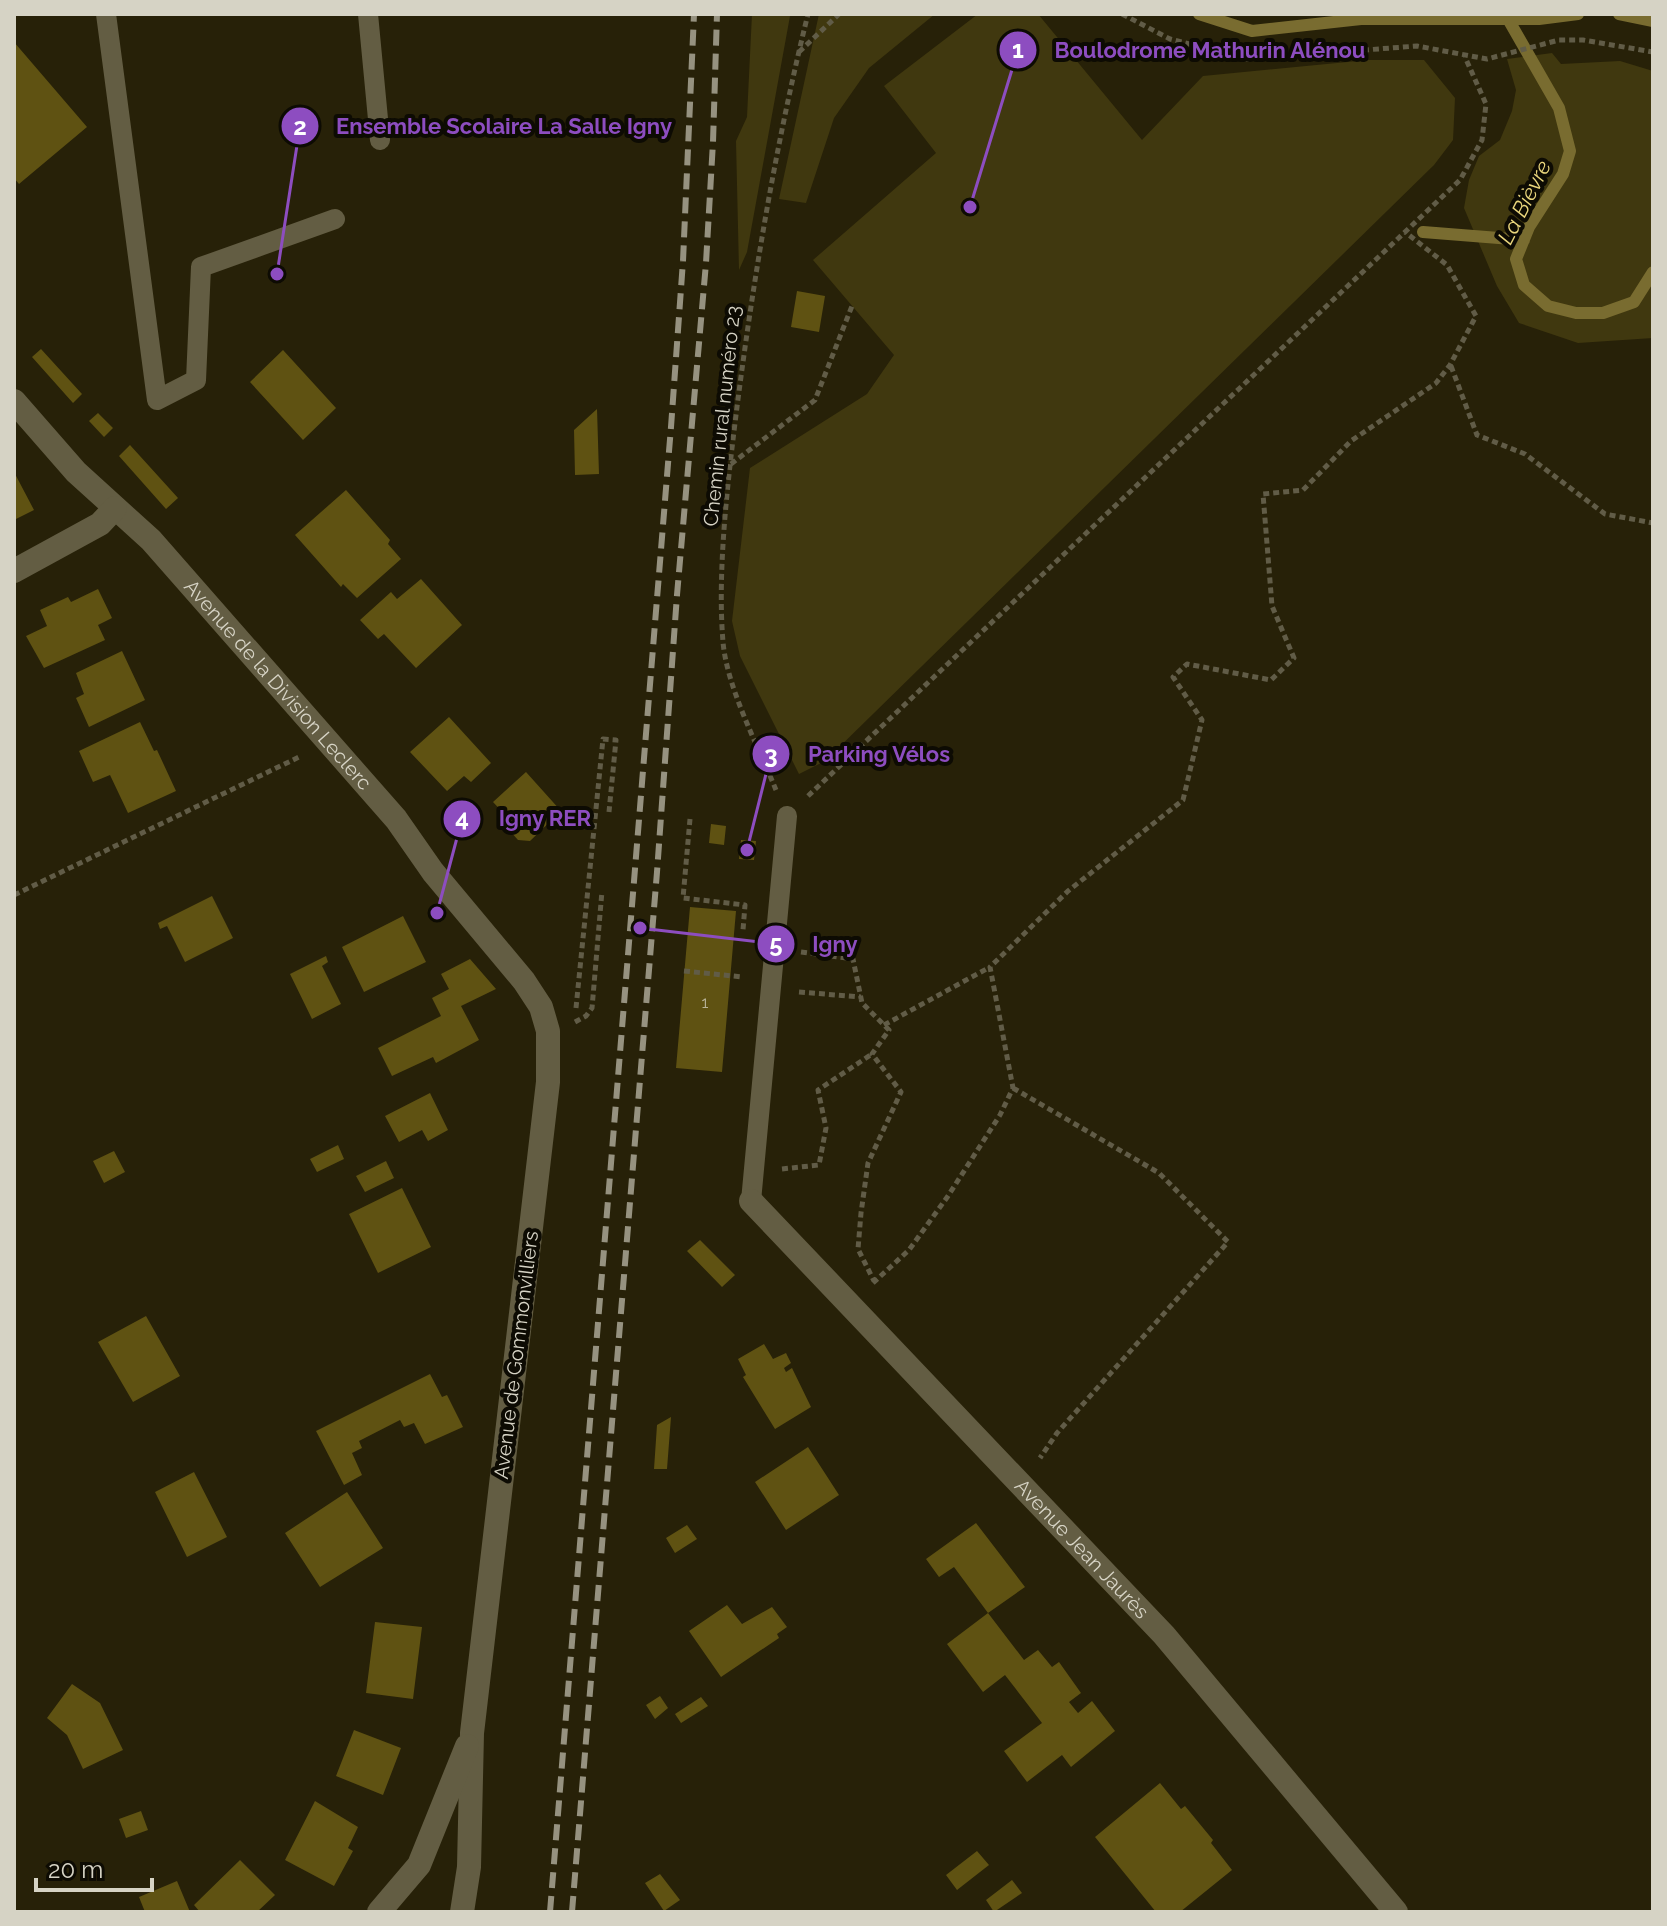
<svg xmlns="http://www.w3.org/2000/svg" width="1667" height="1926" viewBox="0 0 1667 1926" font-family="Raleway,sans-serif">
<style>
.green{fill:#40380f}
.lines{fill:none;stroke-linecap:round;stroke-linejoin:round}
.stream{stroke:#796c30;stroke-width:12}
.building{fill:#5f5212}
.path{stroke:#615c47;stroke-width:5;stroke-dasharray:6 4;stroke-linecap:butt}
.lane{stroke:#635d43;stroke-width:20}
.street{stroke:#635d43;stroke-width:24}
.rail{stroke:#969280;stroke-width:6;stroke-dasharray:16 8;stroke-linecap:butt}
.labels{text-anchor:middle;stroke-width:8;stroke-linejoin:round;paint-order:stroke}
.number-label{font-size:16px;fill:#b8b398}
.street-label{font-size:20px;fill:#d6d3c5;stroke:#0d0b03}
.water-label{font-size:22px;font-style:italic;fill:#e9d57c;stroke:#0d0b03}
.leader{fill:none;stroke:#8d4dc0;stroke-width:3}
.callout-dot{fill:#8d4dc0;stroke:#0d0b03;stroke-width:3}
.mark-label{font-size:24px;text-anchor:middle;font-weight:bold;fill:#fff}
.callout-label{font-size:22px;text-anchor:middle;font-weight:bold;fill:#8d4dc0;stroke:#0d0b03;stroke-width:8;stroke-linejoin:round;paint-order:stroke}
</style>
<rect width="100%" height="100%" fill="#272108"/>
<!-- green -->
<path class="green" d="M752,14H793L790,16L747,252L739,270L736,141L747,117Z
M819,14H935L869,68L834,118L806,203L779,199Z
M978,14H1038L1142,140L1203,76L1368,60H1424L1455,98L1453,140L1434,165L825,761L799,774L740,656L732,621L750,468L867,394L894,355L813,260L936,153L884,86Z
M1552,53L1561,64L1620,61L1653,71V338L1578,343L1519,323L1497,286L1464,208L1469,180L1479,156L1500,140L1512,111L1516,90L1507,59Z"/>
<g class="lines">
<!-- stream -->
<path class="stream" d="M1199,14L1252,31L1361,19H1508L1559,108L1570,151L1563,174L1529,227L1516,259L1524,285L1548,306L1576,313H1603L1634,302L1653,272
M1619,14L1653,21
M1508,19H1539L1578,14
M1423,232L1524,240"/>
</g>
<!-- building -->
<path class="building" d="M14,42L87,127L19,184L14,178Z
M797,291L825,296L819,332L791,327Z
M41,349L82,394L73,403L32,357Z
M283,350L336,408L303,440L250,382Z
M597,409L599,474L575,475L574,430Z
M98,413L113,428L104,437L89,421Z
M130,445L178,498L166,509L119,456Z
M14,472L34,510L14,520Z
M346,490L390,540L388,544L401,559L357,598L343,584L341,587L295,535Z
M421,579L462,625L416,668L384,634L378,639L360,620L391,592L397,599Z
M98,589L112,618L98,625L105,640L44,668L26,636L47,626L40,610L68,597L71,602Z
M122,651L145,700L89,727L76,698L84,694L76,673Z
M449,717L491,763L471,782L464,776L447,791L410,752Z
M140,722L154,751L157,750L176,791L128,813L110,775L93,782L79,751Z
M526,772L561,811L530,841L518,840L510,831L512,822L493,802Z
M711,824L726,826L724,845L709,843Z
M741,840L756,841L754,860L739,859Z
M212,896L233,938L185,962L167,926L160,929L158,923Z
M690,907L736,911L722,1072L676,1068Z
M403,916L426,962L364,992L342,947Z
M326,956L328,962L322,966L341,1004L312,1019L290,974Z
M470,959L496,989L461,1006L479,1040L436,1063L433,1057L392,1076L378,1048L441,1016L432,998L449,989L441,974Z
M430,1093L448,1130L428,1141L422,1130L399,1142L385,1116Z
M338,1145L344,1159L317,1172L310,1159Z
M114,1151L125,1172L104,1183L93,1161Z
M386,1161L394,1178L365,1192L356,1176Z
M402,1188L431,1247L378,1273L349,1214Z
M700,1240L735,1275L722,1287L687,1251Z
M146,1316L180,1376L133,1402L98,1342Z
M764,1344L773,1359L786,1353L791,1363L784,1368L786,1372L792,1368L811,1407L775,1429L743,1377L746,1375L738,1359Z
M430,1374L442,1397L447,1395L463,1427L425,1444L414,1423L404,1427L400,1420L359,1441L362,1448L352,1453L362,1475L344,1485L316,1431Z
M671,1417L667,1469H654L657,1425Z
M808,1447L839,1495L786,1530L755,1482Z
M194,1472L227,1537L187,1557L155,1492Z
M347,1492L383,1548L320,1587L285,1533Z
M976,1523L1025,1587L988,1613L954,1567L939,1577L926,1559Z
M687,1525L697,1539L675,1553L666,1538Z
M727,1605L742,1624L772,1607L787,1627L777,1634L779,1638L721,1677L689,1631Z
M988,1613L1024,1660L1038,1650L1052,1667L1059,1662L1081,1693L1069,1702L1078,1713L1092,1701L1115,1731L1071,1767L1062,1755L1027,1782L1004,1751L1042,1723L1005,1675L983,1692L947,1644Z
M375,1622L422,1627L413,1699L366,1693Z
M72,1684L100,1703L123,1750L83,1769L67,1735L47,1718Z
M660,1696L668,1708L655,1719L646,1705Z
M701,1697L708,1706L681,1723L675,1714Z
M354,1730L401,1748L383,1795L336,1776Z
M1160,1783L1181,1809L1185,1806L1213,1840L1211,1843L1232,1870L1180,1912H1156L1095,1837Z
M315,1801L358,1827L348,1848L353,1851L334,1886L285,1860Z
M141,1811L148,1830L126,1838L119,1819Z
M977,1851L989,1865L957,1890L946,1875Z
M240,1860L275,1895L257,1912H200L194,1905Z
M660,1874L680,1900L664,1911L645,1883Z
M1012,1880L1022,1893L994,1912L986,1900Z
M177,1881L190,1912H145L139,1897Z"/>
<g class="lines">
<!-- path -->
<path class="path" d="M1122,14L1170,39L1247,59L1417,46L1487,59L1559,40H1583L1653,52
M799,52L839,14
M1451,366L1477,435L1525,454L1605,514L1653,523
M731,464L815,400L852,306
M776,790C758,746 727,688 723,642C717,570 728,479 737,407C754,275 776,143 808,14
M808,796L1460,180L1482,140L1486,104L1465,57
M690,819L683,898L745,905L743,930
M14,895L299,757
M801,952L853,959L862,1003L889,1030L872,1054L901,1092L868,1163L861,1213L858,1249L874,1281
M684,971L743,977
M799,992L861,997
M576,1008L603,739L616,740L609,812
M575,1022L586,1016L592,1008L602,891
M884,1025L990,967
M1013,1088L1159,1173L1228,1242L1057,1433L1040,1458
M782,1169L819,1165L826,1128L818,1090L872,1054
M873,1283L909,1250L948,1196L1000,1115L1013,1088L990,967L1068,891L1183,800L1202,720L1173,677L1187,664L1271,680L1294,658L1272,606L1263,494L1303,490L1351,441L1436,383L1450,365L1476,316L1447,265L1405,232"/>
<!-- lane -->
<path class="lane" d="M106,14L157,400L196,380L201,267L335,219
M368,14L380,140
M751,1201L787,816"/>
<!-- street -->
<g class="street">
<path id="s1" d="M14,401L76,472L151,540L396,819L433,872L524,981L541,1007L548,1031V1082L472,1733L469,1867L462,1912"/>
<path d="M14,571L100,524L115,508"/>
<path id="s2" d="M751,1201L1164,1635L1396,1912"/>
<path d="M379,1912L419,1865L467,1746"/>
</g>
<!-- rail -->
<path class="rail" d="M550,1912L671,427L683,261L694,14
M572,1912L657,872L677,595L706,263L713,142L717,14"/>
</g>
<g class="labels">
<!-- number labels -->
<g class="number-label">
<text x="705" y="1008">1</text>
</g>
<!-- street labels -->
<g class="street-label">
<text transform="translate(722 416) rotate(-84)" y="7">Chemin rural numéro 23</text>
<text dy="7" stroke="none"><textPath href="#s1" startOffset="388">Avenue de la Division Leclerc</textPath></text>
<text transform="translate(516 1355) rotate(-83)" y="7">Avenue de Gommonvilliers</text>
<text dy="7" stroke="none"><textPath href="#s2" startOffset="480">Avenue Jean Jaurès</textPath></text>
</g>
<!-- water labels -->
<g class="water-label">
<text transform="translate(1524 202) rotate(-63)" y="8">La Bièvre</text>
</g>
</g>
<!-- callouts -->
<path class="leader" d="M970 207L1018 50M277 274L300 126M747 850L771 754M437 913L462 819M640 928L776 944"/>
<g class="callout-dot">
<circle cx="970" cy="207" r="8"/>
<circle cx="277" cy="274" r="8"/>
<circle cx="747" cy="850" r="8"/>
<circle cx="437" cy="913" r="8"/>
<circle cx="640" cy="928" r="8"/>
<circle cx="1018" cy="50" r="20"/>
<circle cx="300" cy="126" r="20"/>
<circle cx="771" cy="754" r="20"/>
<circle cx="462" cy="819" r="20"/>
<circle cx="776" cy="944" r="20"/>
</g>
<g class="mark-label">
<text x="1018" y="58">1</text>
<text x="300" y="135">2</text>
<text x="771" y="763">3</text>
<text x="462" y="827">4</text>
<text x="776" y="952">5</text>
</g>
<g class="callout-label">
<text x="1210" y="58">Boulodrome Mathurin Alénou</text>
<text x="504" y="134">Ensemble Scolaire La Salle Igny</text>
<text x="879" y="762">Parking Vélos</text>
<text x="545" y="826">Igny RER</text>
<text x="835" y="952">Igny</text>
</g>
<!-- border -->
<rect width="1667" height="1926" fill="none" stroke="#d6d3c5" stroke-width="32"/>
<!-- scale -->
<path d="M36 1878v12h116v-12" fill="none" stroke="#d6d3c5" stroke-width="4"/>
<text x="48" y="1878" font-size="24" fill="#d6d3c5" stroke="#0d0b03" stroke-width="6" paint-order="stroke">20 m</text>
</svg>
